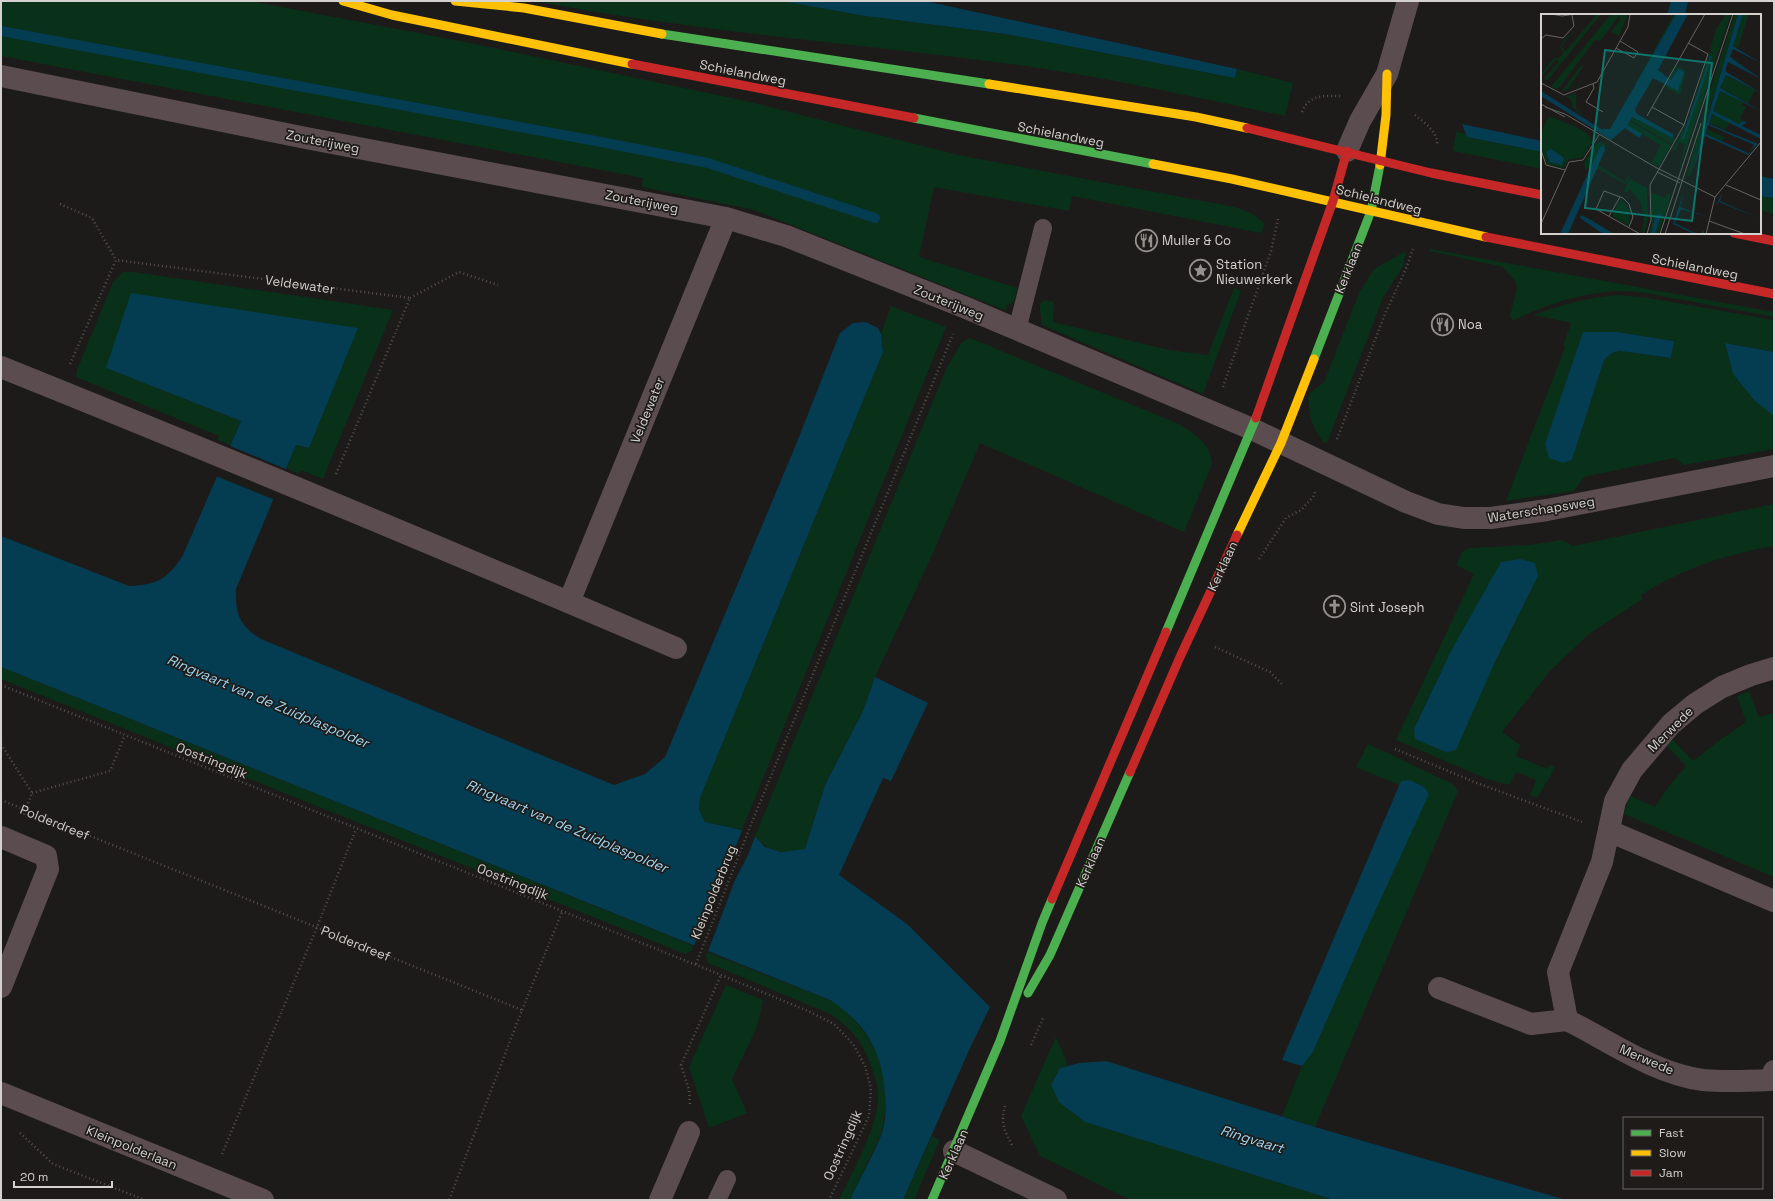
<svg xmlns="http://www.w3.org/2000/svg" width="1775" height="1201" viewBox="0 0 1775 1201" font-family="'Space Grotesk',sans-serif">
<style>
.green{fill:#093019;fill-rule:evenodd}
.water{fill:#043c51}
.pier{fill:#1d1b19}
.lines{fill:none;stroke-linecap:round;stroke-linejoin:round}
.stream{stroke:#043c51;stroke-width:10}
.path{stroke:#584f4f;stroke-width:2.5;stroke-dasharray:1 3;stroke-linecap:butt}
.lane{stroke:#5b4d4f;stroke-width:18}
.street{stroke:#5b4d4f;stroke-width:22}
.fast{stroke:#4caf50;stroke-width:9}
.slow{stroke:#ffc107;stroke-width:9}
.jam{stroke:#c62828;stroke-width:9}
.labels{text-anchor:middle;stroke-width:3.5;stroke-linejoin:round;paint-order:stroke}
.street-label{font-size:13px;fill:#d4d1cf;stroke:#1e1b18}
.poi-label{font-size:13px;fill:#d4d1cf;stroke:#1e1b18;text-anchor:start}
.water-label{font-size:14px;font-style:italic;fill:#9ed6f3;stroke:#1e1b18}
.inset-river{fill:none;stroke:#043c51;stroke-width:2}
.inset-road{fill:none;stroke:#666462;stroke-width:1}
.view{fill:#0f766e;fill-opacity:0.15;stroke:#0f766e;stroke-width:2}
.inset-edge{fill:none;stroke:#d4d1cf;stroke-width:2}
</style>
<rect width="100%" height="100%" fill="#1d1b19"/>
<!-- green -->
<path class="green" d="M1,1H250L470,43L750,102L958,155L1235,207L1251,213L1265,223L1261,233L1072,196L1069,211L934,187L919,257L1017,288L1014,302L1006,306L1007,311L754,210L642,187L643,178L1,56Z
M534,1H781L865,16L1006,34L1235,78L1237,69L1293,83L1285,116C1194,97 1103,76 1011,64C852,43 692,31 534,1Z
M1456,132L1466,134L1467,137L1542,152V169L1453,151Z
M1760,196L1774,198V214L1760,210Z
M1430,249L1774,312V317C1742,311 1710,305 1678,299C1659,296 1638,290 1618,291C1580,293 1546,304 1513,321L1510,316L1517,288L1515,281L1503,267L1430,251Z
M1406,251L1403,266L1383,298L1327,443L1323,442L1315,429L1310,417L1308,399L1310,393L1324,382L1360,291L1374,269Z
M123,272H134L393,310L323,479L301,470L299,474L287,468L296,445L309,448L357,328L106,368L241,421L230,445L218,440L219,436L76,377L77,370L113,282Z
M1234,288L1241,291L1203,394L1042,325L1040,311V303L1044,300L1054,302L1053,322L1169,350L1208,355Z
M1618,295L1648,298L1774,320V352L1726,343L1774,416V449L1684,465L1674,458L1584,477L1574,491L1506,501L1562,355L1565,346L1563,345L1571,323L1534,315C1562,304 1588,298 1618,295ZM1596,332H1617L1674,341L1670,358L1620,351L1612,353L1604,360L1572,460Z
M891,306L946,327L742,830L705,822L699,810L700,798L883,352L881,334Z
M970,338L1179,424C1195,434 1211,443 1212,464L1184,532L980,443L934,551L875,677L863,711L825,785L805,849C782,854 772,854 755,836L947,367L962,342Z
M1774,504V546C1726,554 1682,569 1641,595L1643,599L1590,633L1550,671L1502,732L1520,745L1516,756L1547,769L1550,764L1555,768L1537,798L1530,795L1536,780L1516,772L1509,785L1487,779L1396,740L1474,574L1456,565L1462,552L1469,548L1529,545L1562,540L1573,546ZM1538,576L1495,662L1446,752L1416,739L1414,729L1451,651Z
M1,667L682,941L693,946L692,951L685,954L1,679Z
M1749,691L1759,717L1774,713V877L1624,814L1630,796L1655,807L1668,787L1686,766L1666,745L1672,739L1693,761L1717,742L1746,722L1737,696Z
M1368,744L1453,784L1458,791L1315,1127L1282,1116L1302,1066L1313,1052L1367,929L1424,787L1410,781H1401L1399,785L1356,767Z
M707,952L830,1000L849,1013L870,1040L878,1054L884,1078L886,1107L882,1132L850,1200H839C852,1172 879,1126 878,1095C878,1083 873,1072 869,1060C861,1040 847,1024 828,1013L708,963L706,956Z
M726,985L763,1000L757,1027L732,1079L747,1113L709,1128L689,1067Z
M1056,1037L1068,1065L1060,1068L1051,1085L1085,1122L1334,1200H1131L1040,1156L1021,1116Z
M932,1136L940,1140L914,1200H903Z"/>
<!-- water -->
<path class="water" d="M781,1H925L1237,69L1235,78L1006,34L865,16Z
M1671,1H1688L1685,15H1667Z
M1462,124L1542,141V152L1467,137Z
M1760,176L1774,179V198L1760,196Z
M131,293L358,328L309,448L296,445L236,589C235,614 240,626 261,639L614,785L645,774L665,757L795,447L840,333L853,323L866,322L878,328L881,334L883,352L700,798L699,810L705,822L742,830L755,836L765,847L781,852L805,849L825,785L863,711L875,677L928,703L891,781L883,778L839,875L907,924L990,1007L970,1048L903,1200H850C860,1178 873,1156 882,1133C886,1121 886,1106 885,1094C882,1050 866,1024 830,1000L1,667V536L129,586C157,585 168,579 183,555L241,421L106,368Z
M1583,332H1617L1674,341L1671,358L1620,351L1612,353L1604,360L1572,460L1563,463L1549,458L1545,444Z
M1725,343L1774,352V416L1755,401L1733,374Z
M1520,559L1535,563L1538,576L1495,662L1456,750L1446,752L1415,739L1414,729L1451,651L1501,562Z
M1410,780L1424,787L1429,794L1367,929L1313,1052L1302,1066L1282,1060L1401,781Z
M1106,1061L1315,1127L1566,1200H1334L1085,1122L1059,1102L1051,1085L1060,1068L1079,1063Z"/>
<!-- pier -->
<path class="pier" d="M228,445L288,470L275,500L216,476Z
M743,828L756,834L748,855L735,880L707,954L693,948L725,874Z"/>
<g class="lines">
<!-- stream -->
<path class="stream" d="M1,31L601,142L708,163L875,218"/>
<!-- path -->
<path class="path" d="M1302,112C1309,94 1324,96 1341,96
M1415,115C1425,123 1438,132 1437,145
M60,204L92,218L116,260
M410,298L459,272L498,285
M70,364L116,260L410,298L336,474
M1223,387L1271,251L1278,219
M1337,439L1385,314L1405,271L1413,249
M1259,559L1286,518L1301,510L1313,497L1316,490
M1215,647L1270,672L1282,684
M1,685L721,975L808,1011L834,1024L853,1044L865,1066L871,1088L869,1116L829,1200
M1,744L32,793L23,816
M1395,749L1477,783L1582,822
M32,793L110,771L125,735
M1,800L522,1010L449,1200
M696,964L750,827L953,334
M522,1010L562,912
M1031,1045L1043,1018
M690,1104L689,1090L681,1065L721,975
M1005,1106C1000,1124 1005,1131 1013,1147
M20,1133L53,1164L145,1200
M222,1154L317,927L356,829"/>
<!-- lane -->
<path class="lane" d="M1017,330L1043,228
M717,1200L727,1179"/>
<!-- street -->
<path class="street" d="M1,76L306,138L726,218L786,236L964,307L1252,429L1406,502L1438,514L1464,518H1491L1547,510L1774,466
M1347,151L1360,121L1387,74L1408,1
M1,367C227,458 452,552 676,648
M569,602L726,218
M1774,668L1751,675L1722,687L1695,704L1671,724L1632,770L1615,801L1602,862L1558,972L1567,1020C1609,1041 1655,1074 1703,1080C1725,1082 1748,1081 1770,1080L1774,1071
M1609,831L1774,901
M1,837L46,856L48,869L1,987
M1439,988L1531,1024L1567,1020
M1,1093L263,1200
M954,1151L1056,1200
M660,1200L689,1132"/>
<!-- fast -->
<path class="fast" d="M662,34L989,84
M914,118L1153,164
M1314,359L1371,211L1380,165
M1166,632L1256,418
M1028,993L1050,955L1130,772
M932,1200L1000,1041L1042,923L1052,899"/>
<!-- slow -->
<path class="slow" d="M343,1L392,15L632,64
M455,1L524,8L662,34
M989,84L1196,117L1247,128
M1153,164L1232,179L1486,237
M1380,165L1386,115L1387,74
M1237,535L1281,443L1314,359"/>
<!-- jam -->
<path class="jam" d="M632,64L914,118
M1247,128L1431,173L1542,195
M1734,233L1774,241
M1486,237L1774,294
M1256,418L1333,201L1347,151
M1130,772L1180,657L1237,535
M1052,899L1166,632"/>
</g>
<!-- icons -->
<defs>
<symbol id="restaurant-ring" viewBox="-11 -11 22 22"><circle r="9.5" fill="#1e1b18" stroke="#94918f" stroke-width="1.5"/><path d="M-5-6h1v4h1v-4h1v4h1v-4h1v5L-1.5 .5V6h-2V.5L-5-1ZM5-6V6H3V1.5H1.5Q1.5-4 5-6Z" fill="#94918f"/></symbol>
<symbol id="sight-ring" viewBox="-11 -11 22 22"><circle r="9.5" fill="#1e1b18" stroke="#94918f" stroke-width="1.5"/><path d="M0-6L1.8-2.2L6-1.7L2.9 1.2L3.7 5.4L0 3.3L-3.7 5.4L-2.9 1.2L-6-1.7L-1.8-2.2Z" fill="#94918f"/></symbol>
<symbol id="church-ring" viewBox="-11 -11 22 22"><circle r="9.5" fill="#1e1b18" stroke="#94918f" stroke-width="1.5"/><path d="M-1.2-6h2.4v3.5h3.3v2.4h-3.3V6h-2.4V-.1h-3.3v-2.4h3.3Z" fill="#94918f"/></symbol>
</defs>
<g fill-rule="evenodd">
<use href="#restaurant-ring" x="1134" y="228" width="25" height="25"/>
<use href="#sight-ring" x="1188" y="258" width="25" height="25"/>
<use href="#restaurant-ring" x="1430" y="312" width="25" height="25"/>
<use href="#church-ring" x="1322" y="594" width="25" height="25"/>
</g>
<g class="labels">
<!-- street labels -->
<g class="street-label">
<text transform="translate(743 72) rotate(11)" y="5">Schielandweg</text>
<text transform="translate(1061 134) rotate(11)" y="5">Schielandweg</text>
<text transform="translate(323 141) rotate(11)" y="5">Zouterijweg</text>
<text transform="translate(1379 199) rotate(14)" y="5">Schielandweg</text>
<text transform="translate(642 201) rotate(11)" y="5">Zouterijweg</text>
<text transform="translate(1695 266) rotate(11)" y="5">Schielandweg</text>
<text transform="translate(1348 268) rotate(-68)" y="5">Kerklaan</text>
<text transform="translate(300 284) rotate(8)" y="5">Veldewater</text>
<text transform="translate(949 302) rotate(22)" y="5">Zouterijweg</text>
<text transform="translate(647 410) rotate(-68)" y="5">Veldewater</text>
<text transform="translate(1541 509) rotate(-9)" y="5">Waterschapsweg</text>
<text transform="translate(1222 566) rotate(-65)" y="5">Kerklaan</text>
<text transform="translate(1670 729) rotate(-45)" y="5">Merwede</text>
<text transform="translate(212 760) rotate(22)" y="5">Oostringdijk</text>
<text transform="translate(55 822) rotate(22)" y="5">Polderdreef</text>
<text transform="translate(1090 862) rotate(-66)" y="5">Kerklaan</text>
<text transform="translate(513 881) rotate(22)" y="5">Oostringdijk</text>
<text transform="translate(713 892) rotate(-68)" y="5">Kleinpolderbrug</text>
<text transform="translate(356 943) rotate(22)" y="5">Polderdreef</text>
<text transform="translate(1647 1059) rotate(23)" y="5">Merwede</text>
<text transform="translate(842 1145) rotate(-66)" y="5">Oostringdijk</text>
<text transform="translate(132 1147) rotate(22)" y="5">Kleinpolderlaan</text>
<text transform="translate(953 1154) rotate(-66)" y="5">Kerklaan</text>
</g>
<!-- poi labels -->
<g class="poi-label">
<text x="1162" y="245">Muller &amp; Co</text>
<text x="1216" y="269">Station<tspan x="1216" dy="15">Nieuwerkerk</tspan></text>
<text x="1458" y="329">Noa</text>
<text x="1350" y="612">Sint Joseph</text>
</g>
<!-- water labels -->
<g class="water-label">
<text transform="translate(268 701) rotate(23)" y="5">Ringvaart van de Zuidplaspolder</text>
<text transform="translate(567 826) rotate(23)" y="5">Ringvaart van de Zuidplaspolder</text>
<text transform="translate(1252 1139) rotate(17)" y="5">Ringvaart</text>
</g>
</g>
<!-- overview -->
<g transform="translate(1541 14)">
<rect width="220" height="220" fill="#1d1b19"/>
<path d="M56,0H60L5,68L3,64L18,48L15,45L0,63V60L14,43L17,45L23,38L19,34L22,28L34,15L20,33L25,37ZM70,0H87L78,22L70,18L80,5L78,2L59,27L54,26L17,75L10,73ZM133,0H135L78,100ZM185,0H190L137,159L144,130L138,128L134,136L132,135L148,104L168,38L172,39L169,36L175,15ZM194,0H197L149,163L146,162L169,77ZM202,0H208L197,34L192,31ZM44,50L28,74L50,66L20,78L38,54ZM136,52L145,57L139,81L124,73L130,66L128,65ZM184,61L214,76L207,89L179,74ZM179,77L202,88L201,91L205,93L199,104L202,107L199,110L172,98ZM35,79V95L54,109L32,94L30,86L25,82ZM172,100L189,108L185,116L168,109ZM8,102L33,112L47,120L51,128L41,144L28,145L22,154L6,151L0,132V119ZM90,103L134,125L131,130L89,106ZM88,107L130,131L118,152L110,149L120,131L86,112ZM166,115L183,123L181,127L166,121ZM60,128L67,132L59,133L49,155L46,154L44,157L43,148L56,129ZM57,151L84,168L88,161L89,163L84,170L56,154ZM89,165L106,174L107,205L103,219L98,217L101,216L103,203L100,189L89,175L85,179L83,177ZM110,178L125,185V180H130L118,220H114L121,199L114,202L112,217L108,220L111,206ZM80,185L90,197L88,198V204H91L88,205V212L71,202Z" fill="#093019"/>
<path d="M135,0H147L117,56L130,66L137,55L143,58L137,77L112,64L94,95L96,100L132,120V124L91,103L86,111L101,120L98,124L84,114L70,126L0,82V77L60,115H69ZM197,0H202L192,32L220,49L192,35L189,43L220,65L187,48L184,57L220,79L185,61L179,74L220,97L179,77L172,97L198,110L202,107L206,108L201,112L220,121V125L171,100L168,110L217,130L210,136L213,131L209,129L167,111L165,120L207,139L210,138L207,141L164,122L151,158ZM63,131L64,136L27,220H19L59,133ZM10,135L23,144L21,151L9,148L5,138ZM143,178L139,193L166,203L140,195L134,209L152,218L158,220L163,217V220H153L132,210ZM181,179L179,187L220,205L178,188L175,192ZM121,199L114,220H110L114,202ZM40,201L50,206L73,220H62L39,204Z" fill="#043c51"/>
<path class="inset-river" d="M142,125L170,42"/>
<path class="inset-road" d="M10,0L21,2L34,0M0,25L5,21L22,24L33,12L31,1M75,34L93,44L97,38L79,27M0,69L23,81L56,68L87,13L89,0M52,70L53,74L45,88L62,98M0,90L24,103M4,93L24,100L114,153L174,183M111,93L143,111M106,102L164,0M0,136L5,151L24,156M116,158L139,169M185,171L220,186M68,202L79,183M168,207L204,220M0,210L28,148L42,146L58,121M88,213L92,203L88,190L82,184L63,177L55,195L99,220M106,220L110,206L109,171L143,111L167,40L147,29M119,220L192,0M124,220L160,109M165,220L174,183L220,128"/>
<path class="view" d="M64,36L171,49L151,207L44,194Z"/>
<rect width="220" height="220" class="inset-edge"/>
</g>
<!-- border -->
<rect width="1775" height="1201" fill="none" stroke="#d4d1cf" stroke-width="4"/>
<!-- legend -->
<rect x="1623" y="1117" width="140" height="72" fill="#1e1b18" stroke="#676461"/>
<rect x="1631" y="1130" width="20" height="6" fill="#4caf50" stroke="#676461"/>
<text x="1659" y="1137" font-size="12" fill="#d4d1cf">Fast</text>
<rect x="1631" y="1150" width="20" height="6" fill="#ffc107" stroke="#676461"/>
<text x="1659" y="1157" font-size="12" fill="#d4d1cf">Slow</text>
<rect x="1631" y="1170" width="20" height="6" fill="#c62828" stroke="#676461"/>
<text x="1659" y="1177" font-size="12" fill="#d4d1cf">Jam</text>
<!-- scale -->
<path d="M14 1181v6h98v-6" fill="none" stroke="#d4d1cf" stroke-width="2"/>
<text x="20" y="1181" font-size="12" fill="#d4d1cf" stroke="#1e1b18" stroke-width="3" paint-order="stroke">20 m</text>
</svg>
